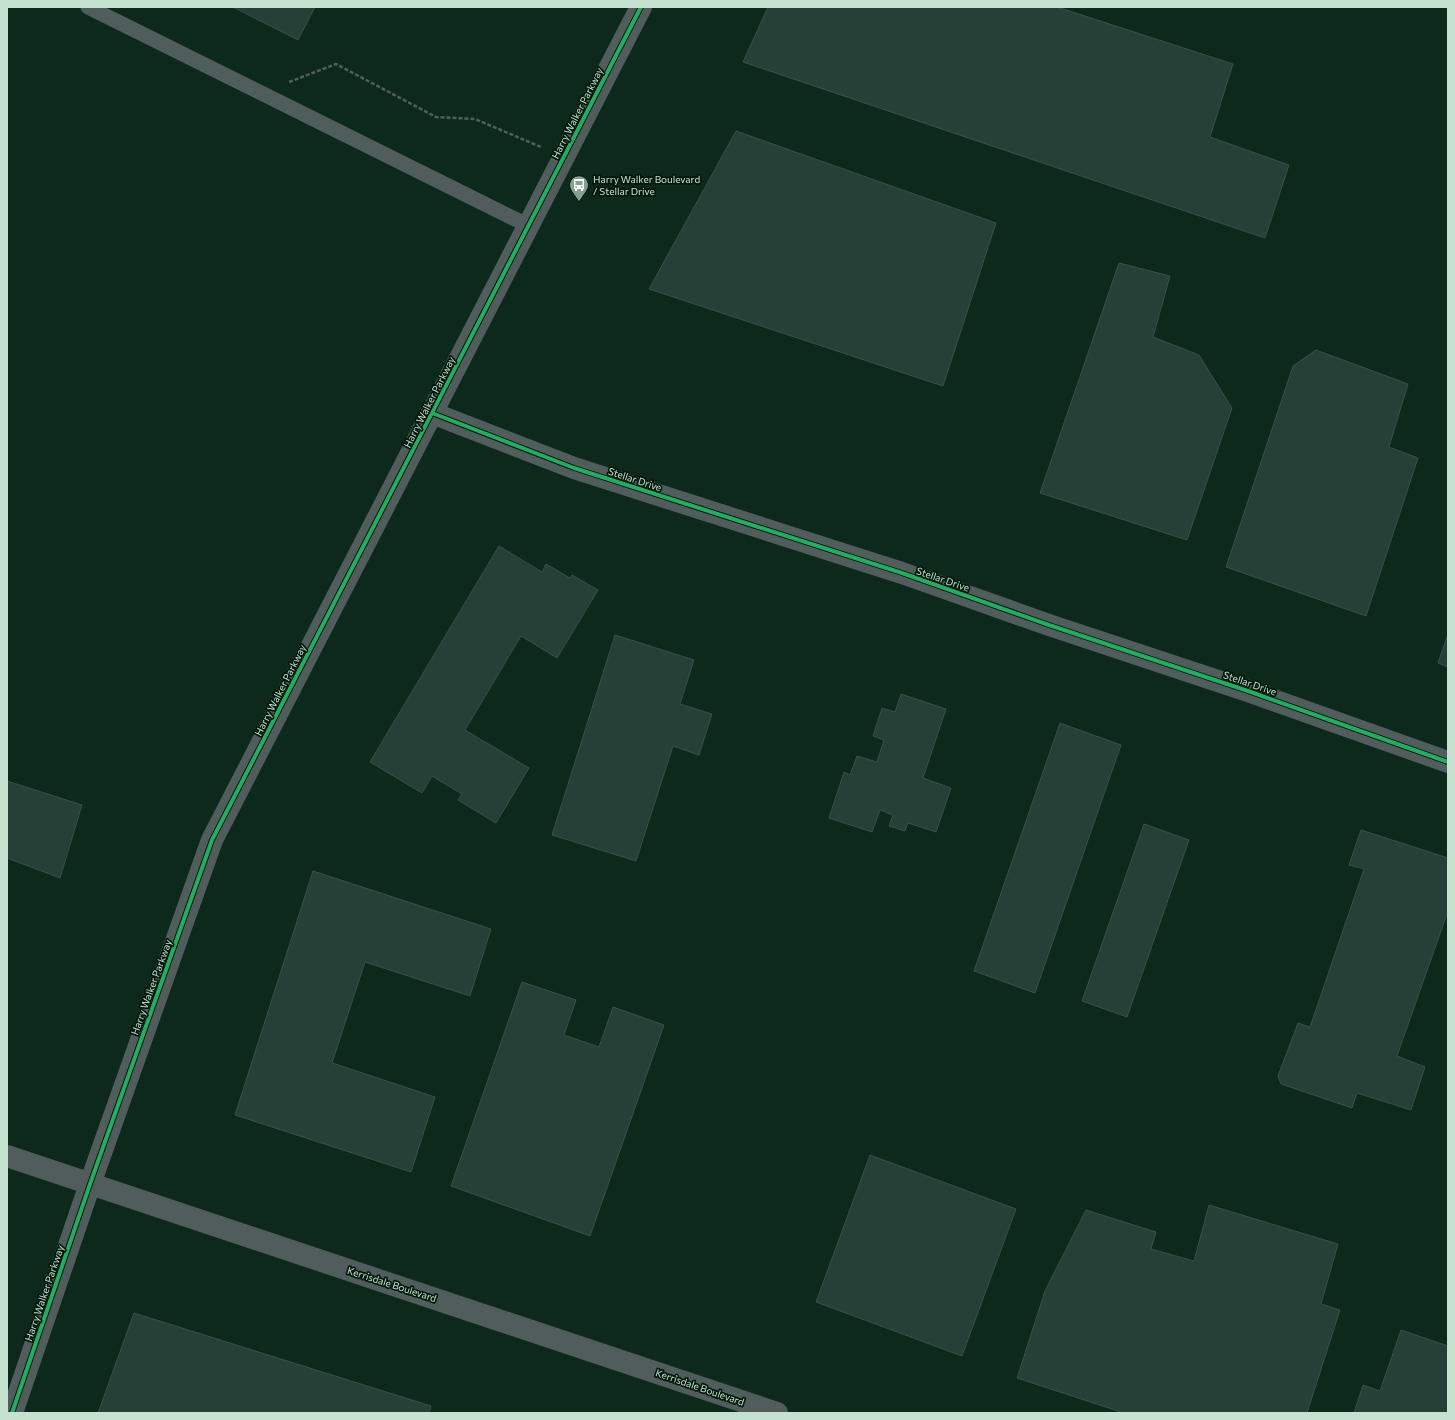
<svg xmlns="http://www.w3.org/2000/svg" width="1455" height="1420" viewBox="0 0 1455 1420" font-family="Commissioner,sans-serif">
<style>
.building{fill:#264037;stroke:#345248}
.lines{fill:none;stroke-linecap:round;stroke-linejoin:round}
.path{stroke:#515e5d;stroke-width:2.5;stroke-dasharray:4 2;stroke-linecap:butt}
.service{stroke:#515d5d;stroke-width:15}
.minor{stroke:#515d5d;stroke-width:22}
.tertiary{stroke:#515d5d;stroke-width:22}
.cycleway-casing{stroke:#01180b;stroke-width:6}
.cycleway{stroke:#26ab63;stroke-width:4}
.labels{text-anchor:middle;stroke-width:3.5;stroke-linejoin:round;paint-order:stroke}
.street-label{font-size:10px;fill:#c4e2cf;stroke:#01180b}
.poi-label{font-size:10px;fill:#c4e2cf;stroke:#01180b;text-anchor:start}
</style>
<rect width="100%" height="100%" fill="#0d291c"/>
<!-- building -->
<path class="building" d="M233,7H315L298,40Z
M768,7H1057L1233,64L1210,137L1289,165L1265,238L743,62Z
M736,131L996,223L943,386L649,289Z
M1119,263L1170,276L1153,337L1199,355L1232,408L1187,540L1040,493Z
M1316,350L1408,384L1389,447L1418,458L1366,616L1226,567L1293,366Z
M499,546L542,572L546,564L570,578L572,575L598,590L557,658L521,636L465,730L529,768L496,823L458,800L462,794L432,776L422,793L370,762Z
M1448,634V667L1438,663Z
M615,635L694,660L680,704L712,714L699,755L673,746L636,861L552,835Z
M901,694L946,709L923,778L951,788L936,832L908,823L905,831L889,826L893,815L880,810L872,832L829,818L844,772L850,775L857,756L877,762L884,740L873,736L882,708L895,712Z
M1060,723L1121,745L1035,993L974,971Z
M7,781L82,805L60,878L7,858Z
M1144,824L1189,840L1127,1017L1082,1001Z
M1361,830L1448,858V911L1397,1056L1425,1067L1411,1110L1357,1093L1352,1108L1281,1084L1278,1076L1298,1023L1310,1027L1364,869L1349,865Z
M313,871L491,929L470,996L365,962L332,1063L435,1097L411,1172L235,1115Z
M522,982L576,1000L564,1035L599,1047L613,1007L664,1025L590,1236L451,1186Z
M870,1155L1016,1209L962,1356L816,1302Z
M1209,1205L1338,1244L1321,1304L1340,1310L1307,1413H1124L1017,1378L1045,1291L1086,1210L1156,1232L1151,1249L1194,1261Z
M134,1313L431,1406L429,1413H98Z
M1401,1330L1448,1346V1413H1354L1363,1385L1380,1391Z"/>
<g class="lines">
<!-- path -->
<path class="path" d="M289,82L336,64L436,117L475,119L541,147"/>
<!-- service -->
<path class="service" d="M88,7L529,226"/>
<!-- minor -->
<path class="minor" d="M432,413L574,468L902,573L1049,625L1248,691L1448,762
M7,1156L777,1413"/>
<!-- tertiary -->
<path class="tertiary" d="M12,1413L90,1184L212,840L641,7"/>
<defs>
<path id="cycleway" d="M432,413L574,468L902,573L1049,625L1248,691L1448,762
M12,1413L90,1184L212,840L641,7"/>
</defs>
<!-- cycleway casing -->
<use href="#cycleway" class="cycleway-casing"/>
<!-- cycleway -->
<use href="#cycleway" class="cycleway"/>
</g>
<!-- icons -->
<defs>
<symbol id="bus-pin" viewBox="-11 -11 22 30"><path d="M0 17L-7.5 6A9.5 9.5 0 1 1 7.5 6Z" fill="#84a190" stroke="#01180b"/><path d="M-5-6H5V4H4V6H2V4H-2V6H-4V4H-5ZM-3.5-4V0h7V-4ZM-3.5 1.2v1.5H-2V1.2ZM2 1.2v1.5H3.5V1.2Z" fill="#fff"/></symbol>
</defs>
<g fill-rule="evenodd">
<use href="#bus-pin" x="568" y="174" width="22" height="30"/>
</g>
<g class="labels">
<!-- street labels -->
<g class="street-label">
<text transform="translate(577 113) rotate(-63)" y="4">Harry Walker Parkway</text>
<text transform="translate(429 402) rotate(-63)" y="4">Harry Walker Parkway</text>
<text transform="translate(635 479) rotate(18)" y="4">Stellar Drive</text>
<text transform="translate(943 579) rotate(19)" y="4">Stellar Drive</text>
<text transform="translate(1250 683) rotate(19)" y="4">Stellar Drive</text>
<text transform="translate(280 690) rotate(-63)" y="4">Harry Walker Parkway</text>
<text transform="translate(151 987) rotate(-70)" y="4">Harry Walker Parkway</text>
<text transform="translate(392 1284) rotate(18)" y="4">Kerrisdale Boulevard</text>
<text transform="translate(44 1293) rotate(-71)" y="4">Harry Walker Parkway</text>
<text transform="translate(700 1387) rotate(19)" y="4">Kerrisdale Boulevard</text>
</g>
<!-- poi labels -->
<g class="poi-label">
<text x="593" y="183">Harry Walker Boulevard<tspan x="593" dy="12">/ Stellar Drive</tspan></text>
</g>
</g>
<!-- border -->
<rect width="1455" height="1420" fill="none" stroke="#c4e2cf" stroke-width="16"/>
</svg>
